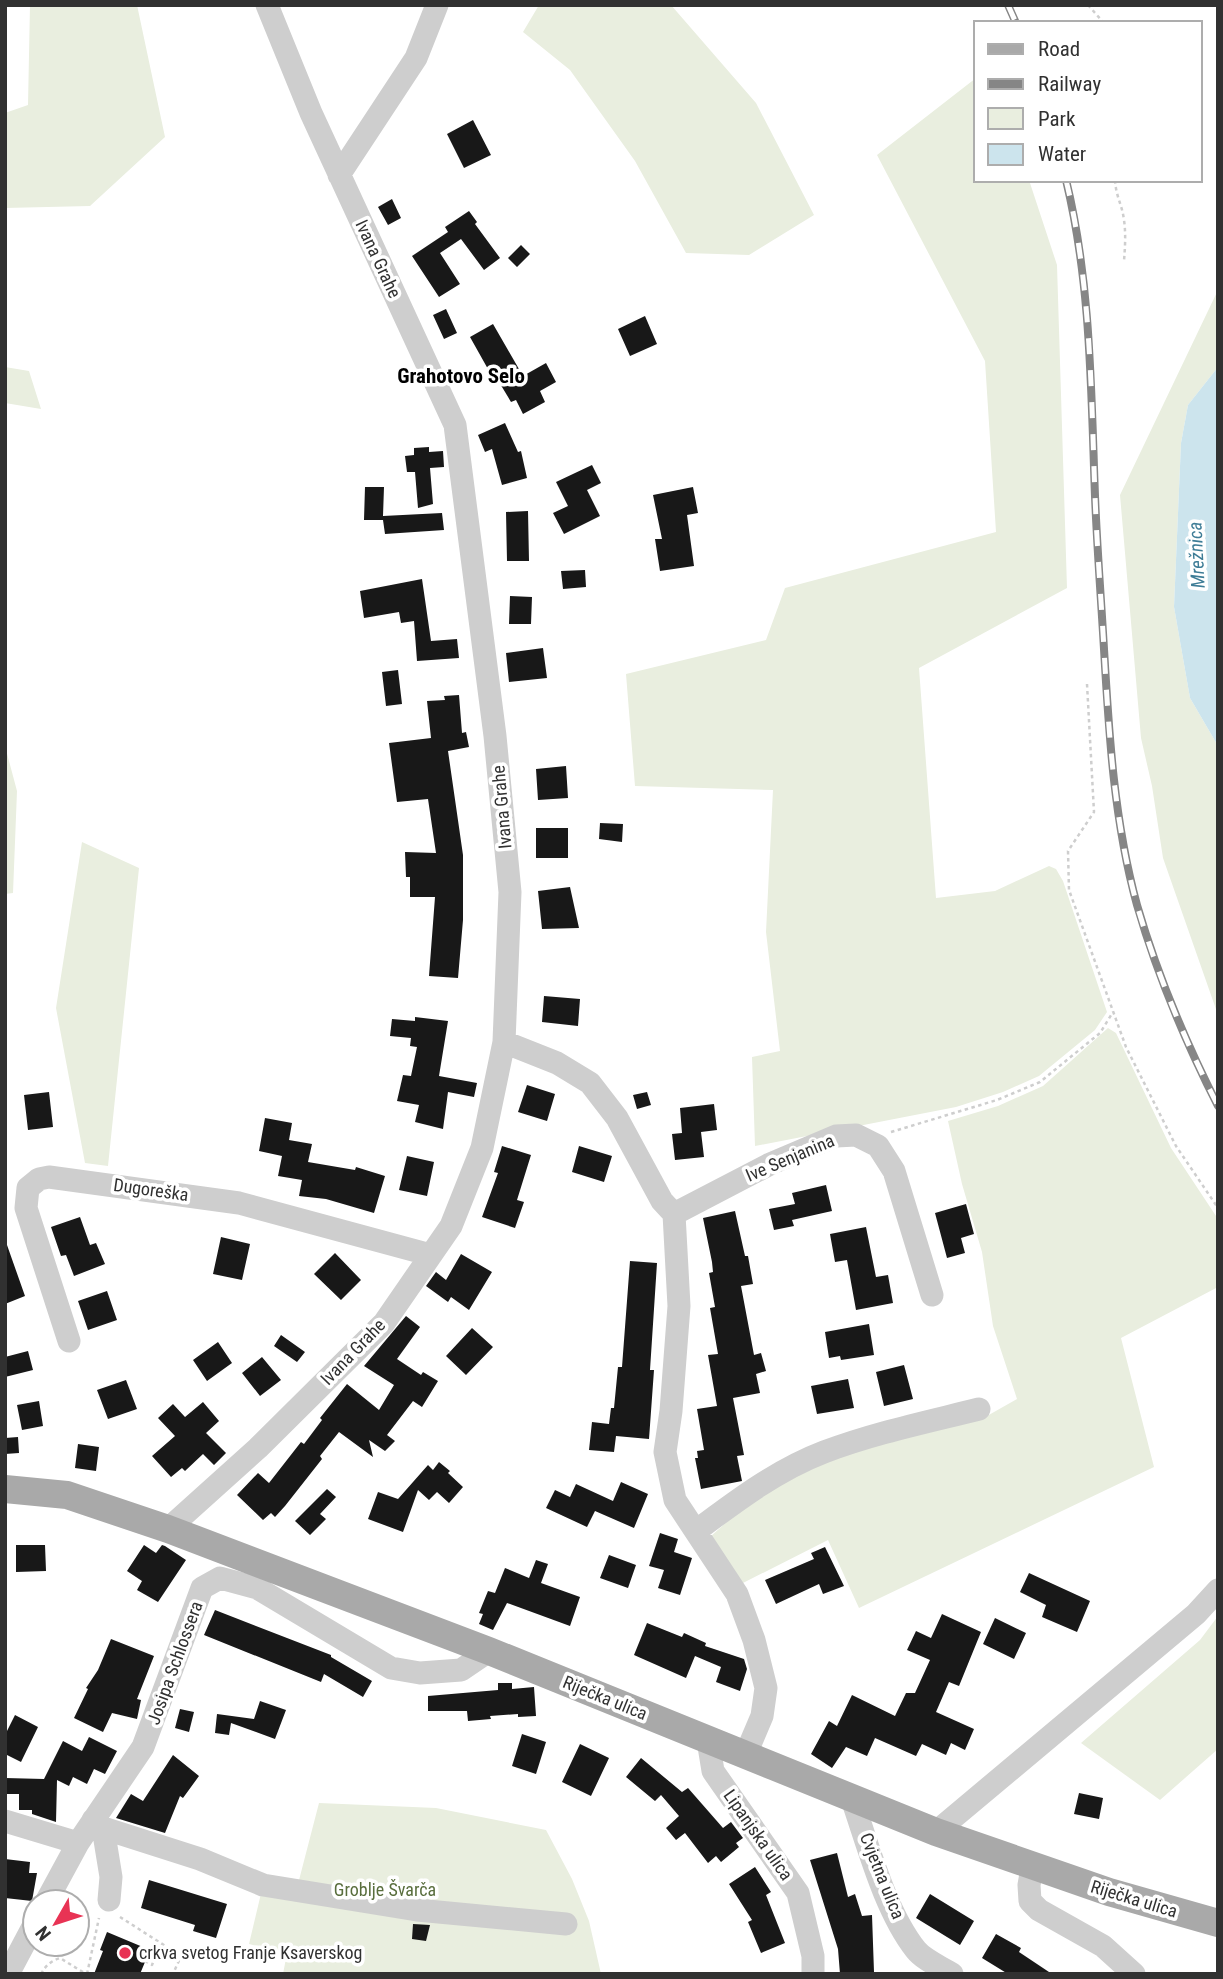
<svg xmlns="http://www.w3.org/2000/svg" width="1223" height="1979" viewBox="0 0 1223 1979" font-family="'Roboto Condensed',sans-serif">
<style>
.green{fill:#e9eedf}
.water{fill:#cce4ed}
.building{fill:#181818}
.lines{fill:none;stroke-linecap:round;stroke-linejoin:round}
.path{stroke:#cecece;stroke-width:2.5;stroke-dasharray:3.5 3.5;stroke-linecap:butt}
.minor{stroke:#cecece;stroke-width:23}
.major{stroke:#a9a9a9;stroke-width:28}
.rail-casing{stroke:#868686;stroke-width:8}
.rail{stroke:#fff;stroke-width:5;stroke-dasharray:16;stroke-linecap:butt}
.poi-dot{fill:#e83354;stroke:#fff;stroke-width:2.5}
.labels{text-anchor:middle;stroke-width:7;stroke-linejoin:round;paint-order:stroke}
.street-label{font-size:18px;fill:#313131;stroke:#fff}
.park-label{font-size:18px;fill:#596e3d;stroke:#fff}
.poi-label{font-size:18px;fill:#313131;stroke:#fff;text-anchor:start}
.water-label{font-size:19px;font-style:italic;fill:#3d7c96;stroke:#fff}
.quarter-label{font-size:21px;font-weight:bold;fill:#000;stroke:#fff}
</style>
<rect width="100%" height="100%" fill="#fff"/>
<!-- green -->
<path class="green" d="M30,5H137L165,137L90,206L5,208V113L28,105Z
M539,5H671L756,103L814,215L749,255L686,253L635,161L570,70L523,32Z
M976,78V180H1029L1057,265L1067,588L919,668L936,898L995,891L1049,866L1056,869L1063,881L1107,1012L1095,1030L1039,1076L1003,1092L956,1107L755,1146L752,1057L780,1051L766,932L773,790L635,786L626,674L766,640L785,588L996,532L985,361L877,155Z
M1218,290V367L1188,405L1181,443L1174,607L1190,698L1218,746V1015L1163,858L1152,786L1141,738L1120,495Z
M5,367L29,371L41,409L5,403Z
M5,746L17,791L13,893L5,894Z
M82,842L139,868L108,1166L85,1163L56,1008Z
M1108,1028L1116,1033L1171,1148L1218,1219V1287L1121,1338L1154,1467L859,1608L828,1540L741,1584L710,1537L759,1493L853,1447L987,1416L1017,1399L993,1326L982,1252L962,1184L948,1121L998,1106L1043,1086Z
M1218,1616V1749L1160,1800L1081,1743L1200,1640Z
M319,1803L436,1808L546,1830L572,1879L589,1921L601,1974H283L287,1953L249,1944L263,1885L298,1884Z"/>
<!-- water -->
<path class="water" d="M1218,367V746L1190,698L1174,607L1181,443L1188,405Z"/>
<!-- building -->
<path class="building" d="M473,120L491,155L464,168L447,134Z
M392,199L401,218L388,225L378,207Z
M469,211L477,222L475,224L500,258L484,270L461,239L440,253L460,284L439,297L412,256L448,232L445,227Z
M521,245L530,254L517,267L508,258Z
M446,309L457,333L444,339L433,315Z
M645,316L657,344L630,356L618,329Z
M493,324L523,376L546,363L556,382L540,391L545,402L523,414L516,400L511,402L496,377L493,378L470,337Z
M505,423L518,452L521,451L527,478L502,485L492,449L485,452L478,435Z
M429,447V452L443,451L444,467L430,468L433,504L418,508L415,472H407L405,456L414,455V448Z
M592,465L601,483L587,490L600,516L564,534L553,513L568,506L556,482Z
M365,487H384L383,516L442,513L444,530L385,534L383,520H364Z
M693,487L698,513L687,515L694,566L660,571L655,539H662L653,495Z
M528,511L529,561H507L506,512Z
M585,570L586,587L563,589L561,571Z
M422,579L431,641L457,639L459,658L417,661L414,621L401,623L399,612L364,618L360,591Z
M510,596L532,597L531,624H509Z
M543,648L547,678L509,682L506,653Z
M398,670L402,704L386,706L382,672Z
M459,695L462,733L466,732L469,747L448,751L463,855V920L458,978L429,976L435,897H410V877H406L405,852L436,853L428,799L397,802L389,743L431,738L427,701L445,700L444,696Z
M566,766L568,798L538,800L536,769Z
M600,823L623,824L622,842L599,839Z
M536,828H568V858H536Z
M570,887L579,928L542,929L538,891Z
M544,996L580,999L578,1026L542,1022Z
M415,1017L448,1021L439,1076L477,1083L474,1097L448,1092L443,1129L415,1122L419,1105L397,1101L403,1075L411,1076L417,1047L410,1046L411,1038L390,1036L392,1019L415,1021Z
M527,1085L555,1094L547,1121L518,1112Z
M49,1092L53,1127L28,1130L24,1095Z
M647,1092L651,1105L637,1109L633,1095Z
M714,1104L717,1130L701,1132L704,1157L675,1160L672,1134L682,1133L680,1108Z
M265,1118L292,1123L289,1140L312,1144L308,1162L355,1170L356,1167L385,1176L374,1213L326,1199L299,1196L302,1180L278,1176L282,1156L259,1151Z
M502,1146L531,1155L517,1200L524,1202L515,1228L482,1217L498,1173L494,1172Z
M579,1146L612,1156L604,1182L572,1172Z
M407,1156L434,1162L427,1196L399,1190Z
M826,1185L832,1211L792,1220L794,1226L774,1230L769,1209L795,1204L792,1193Z
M966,1204L974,1234L961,1238L965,1253L947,1258L935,1213Z
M735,1211L745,1256H748L753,1284L741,1286L754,1355L761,1353L766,1371L756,1374L760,1393L733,1398L744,1455L737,1456L742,1481L701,1489L695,1458H698L697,1451L704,1450L697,1409L717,1406L708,1355L718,1354L710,1308L715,1307L709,1273L713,1272L712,1262L703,1218Z
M80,1217L90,1245L96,1243L105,1264L74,1276L66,1255L61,1256L51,1227Z
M866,1227L876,1277L888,1275L893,1303L856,1310L847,1260L835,1262L830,1234Z
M221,1237L250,1244L242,1280L213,1274Z
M7,1245L25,1296L5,1304V1246Z
M335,1253L361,1280L341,1300L314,1274Z
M461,1254L492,1272L469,1310L451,1297L448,1302L426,1286L436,1272L446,1280Z
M630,1261L657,1263L650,1370H654L649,1439L616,1436L614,1452L589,1450L592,1422L609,1424L611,1408H614L618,1367H622Z
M107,1291L117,1320L88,1330L78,1301Z
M406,1316L420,1327L397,1359L421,1375L423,1372L438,1381L422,1407L413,1401L387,1435L395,1441L385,1451L369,1440L373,1457L339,1432L320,1456L322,1459L285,1506L275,1517L271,1513L263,1520L237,1495L258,1473L269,1483L301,1442L304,1444L322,1420L320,1418L347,1384L379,1410L394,1385L364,1366Z
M869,1324L874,1355L841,1360L840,1356L829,1358L825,1332Z
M472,1328L493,1347L466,1375L446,1356Z
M281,1335L305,1352L297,1362L274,1346Z
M218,1342L232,1363L207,1381L193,1360Z
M28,1351L33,1370L5,1377V1357Z
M262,1357L281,1380L260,1396L242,1373Z
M904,1365L913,1399L884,1406L876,1372Z
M848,1379L854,1408L817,1414L811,1386Z
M126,1380L137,1409L108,1419L97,1390Z
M39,1401L43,1426L22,1430L17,1405Z
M203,1402L219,1421L206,1433L226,1453L214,1465L203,1454L185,1471L182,1468L171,1477L152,1456L175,1436L158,1418L173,1404L185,1417Z
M18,1437L19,1453L5,1454V1438Z
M78,1444L99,1447L96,1471L75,1468Z
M439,1462L450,1471L448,1473L463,1487L449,1503L437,1492L429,1500L418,1490L403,1532L368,1519L378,1492L398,1499L428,1465L433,1470Z
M621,1482L648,1494L634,1528L595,1511L587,1527L546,1508L555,1490L570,1497L576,1484L613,1501Z
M327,1489L336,1497L320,1514L326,1519L310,1535L295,1521Z
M660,1533L678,1539L674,1552L692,1558L680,1595L658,1588L664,1570L649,1566Z
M16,1545H45L46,1571L16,1572Z
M144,1545L156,1553L162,1545L165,1546L186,1560L158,1602L137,1590L142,1581L127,1571Z
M825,1547L844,1586L823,1594L819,1584L776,1604L765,1580L814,1559L811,1553Z
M609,1555L636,1565L628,1588L600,1578Z
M536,1560L548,1564L541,1583L580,1597L570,1626L507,1603L493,1630L479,1624L483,1614L479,1613L488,1591L495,1593L505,1568L529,1578Z
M1029,1573L1090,1601L1077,1632L1042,1617L1046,1605L1020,1592Z
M215,1610L331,1655V1657L372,1681L363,1697L324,1674L321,1682L204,1635Z
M942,1614L981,1632L959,1686L949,1682L936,1712L974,1729L965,1750L951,1743L946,1755L922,1744L916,1756L875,1738L867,1756L846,1747L832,1768L811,1754L829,1721L837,1726L852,1695L895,1716L906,1693H915L930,1660L907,1650L916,1631L931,1638Z
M995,1618L1026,1633L1014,1659L983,1644Z
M647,1623L682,1637L684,1633L706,1643L705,1646L744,1659L747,1669L740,1691L716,1682L721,1667L695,1656L686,1678L634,1655Z
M111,1639L154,1656L137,1699L141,1700L137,1719L112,1713L103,1732L74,1718L88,1689L86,1688L98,1670Z
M498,1683H512V1689L534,1687L536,1716L518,1717V1714L490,1716L491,1719L468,1721L467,1711H428V1696L498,1690Z
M260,1701L286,1710L275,1739L231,1723L229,1735L215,1733L217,1714L254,1719Z
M180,1709L194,1712L189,1732L175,1728Z
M15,1715L38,1727L21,1762L5,1754V1735Z
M522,1734L546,1742L536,1774L512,1766Z
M89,1737L117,1751L105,1774L94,1769L87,1784L73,1777L69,1786L57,1780L56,1822L32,1814V1810H19V1794H5V1778L44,1779L63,1741L82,1751Z
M580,1744L609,1758L591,1796L562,1782Z
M173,1755L199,1776L183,1798L180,1796L165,1833L116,1818L131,1794L143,1801Z
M641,1758L682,1792L688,1788L723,1828L731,1822L743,1838L736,1843L739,1847L721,1862L716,1856L708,1863L685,1833L676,1840L666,1828L679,1816L661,1795L655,1801L626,1777Z
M1079,1793L1103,1798L1099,1819L1074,1814Z
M837,1853L848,1897L855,1894L862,1916L872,1915L874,1972L840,1974L838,1949L810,1860Z
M5,1859L30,1862L29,1873H37L32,1901L5,1898Z
M755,1867L771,1892L766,1895L785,1943L761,1953L748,1922L752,1920L729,1884Z
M149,1880L227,1904L216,1938L193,1931L195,1925L141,1908Z
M930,1894L974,1921L960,1945L916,1918Z
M413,1924L430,1925L426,1941L412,1939Z
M107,1932L150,1950L140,1974H94L103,1951L100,1950Z
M996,1934L1021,1948L1019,1952L1052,1974H1008L982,1958Z"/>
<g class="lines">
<!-- path -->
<path class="path" d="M1088,5L1104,23
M1115,180C1116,197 1122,204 1124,220C1126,234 1125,248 1124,261
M1087,684L1094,812L1068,851L1069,890L1126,1047L1176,1146L1218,1208
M891,1132L997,1100L1040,1082L1100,1033L1113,1012
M120,1917L181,1956L173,1974
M145,1961L152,1965L155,1957L154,1939
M41,1974C46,1965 51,1961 60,1958L86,1974
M87,1974L99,1918"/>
<!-- minor -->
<path class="minor" d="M339,175L416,58L437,5
M504,1042L557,1063L590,1083L617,1118L662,1201L674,1214L679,1306L671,1411L665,1452L675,1500L737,1594L754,1640L766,1688L762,1716L745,1756
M674,1214L770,1164L836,1136L856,1135L878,1146L894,1171L932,1295
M69,1341L26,1208L28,1188L39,1179L49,1177L239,1203L431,1255
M168,1529L258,1448L384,1323L451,1226L482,1148L504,1042L510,892L495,736L455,425L311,113L267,5
M696,1531C736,1501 777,1470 824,1452C874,1433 927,1422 979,1409
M708,1740L713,1771L798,1893L813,1956V1974
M852,1799C868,1845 885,1911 916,1950C924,1960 941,1967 952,1974
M93,1820L103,1828L200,1859L263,1885L417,1910L566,1924
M5,1821L78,1843
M103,1828L111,1877L109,1900
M936,1832L1196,1614L1218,1590
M1032,1868L1029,1885L1030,1901L1039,1910L1103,1946L1134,1974
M46,1902L78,1843L143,1747L202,1588L220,1578L257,1588L391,1668L420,1673L461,1670L489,1651
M8,1974L35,1923"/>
<!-- major -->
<path class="major" d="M5,1489L67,1495L168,1529L489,1651L936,1832L1109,1892L1218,1923"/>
<defs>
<path id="rail" d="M1008,5L1016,23
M1066,180C1091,283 1091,390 1095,496C1097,547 1101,598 1104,649C1109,735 1114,821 1137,905C1157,974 1185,1041 1218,1106"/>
</defs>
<!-- rail casing -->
<use href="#rail" class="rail-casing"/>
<!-- rail -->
<use href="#rail" class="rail"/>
</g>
<!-- markers -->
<circle class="poi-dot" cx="125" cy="1953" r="7"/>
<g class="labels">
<!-- street labels -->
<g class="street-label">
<text transform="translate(378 259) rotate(65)" y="6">Ivana Grahe</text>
<text transform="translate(502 807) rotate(-95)" y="6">Ivana Grahe</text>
<text transform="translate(790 1158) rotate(-23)" y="6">Ive Senjanina</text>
<text transform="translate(151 1190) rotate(8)" y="6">Dugoreška</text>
<text transform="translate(353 1352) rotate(-46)" y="6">Ivana Grahe</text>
<text transform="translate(175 1663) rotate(-70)" y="6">Josipa Schlossera</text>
<text transform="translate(605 1698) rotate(22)" y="6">Riječka ulica</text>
<text transform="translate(758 1835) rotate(55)" y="6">Lipanjska ulica</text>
<text transform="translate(882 1876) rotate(68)" y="6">Cvjetna ulica</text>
<text transform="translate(1134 1899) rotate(17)" y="6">Riječka ulica</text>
</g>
<!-- park labels -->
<g class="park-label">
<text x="385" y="1896">Groblje Švarča</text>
</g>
<!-- poi labels -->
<g class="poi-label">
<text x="139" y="1959">crkva svetog Franje Ksaverskog</text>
</g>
<!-- water labels -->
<g class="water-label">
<text transform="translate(1196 555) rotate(-93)" y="7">Mrežnica</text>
</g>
<!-- quarter labels -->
<g class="quarter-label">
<text x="461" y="383">Grahotovo Selo</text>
</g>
</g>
<!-- border -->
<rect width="1223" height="1979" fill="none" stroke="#313131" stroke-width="14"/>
<!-- legend -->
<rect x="974" y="21" width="228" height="161" fill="#ffffff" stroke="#adadad" stroke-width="2"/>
<rect x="988" y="44" width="35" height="10" fill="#a9a9a9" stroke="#adadad" stroke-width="2"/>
<text x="1038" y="56" font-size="21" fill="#313131">Road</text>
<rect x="988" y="79" width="35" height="10" fill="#868686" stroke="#adadad" stroke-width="2"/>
<text x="1038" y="91" font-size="21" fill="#313131">Railway</text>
<rect x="988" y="108" width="35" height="21" fill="#e9eedf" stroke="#adadad" stroke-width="2"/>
<text x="1038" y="126" font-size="21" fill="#313131">Park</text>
<rect x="988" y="144" width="35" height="21" fill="#cce4ed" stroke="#adadad" stroke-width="2"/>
<text x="1038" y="161" font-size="21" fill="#313131">Water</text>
<!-- north arrow -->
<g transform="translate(56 1923) rotate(231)"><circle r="33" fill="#ffffff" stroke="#adadad" stroke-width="2"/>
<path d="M0-5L12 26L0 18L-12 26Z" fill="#e83354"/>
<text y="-10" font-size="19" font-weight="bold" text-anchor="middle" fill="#313131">N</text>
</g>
</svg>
